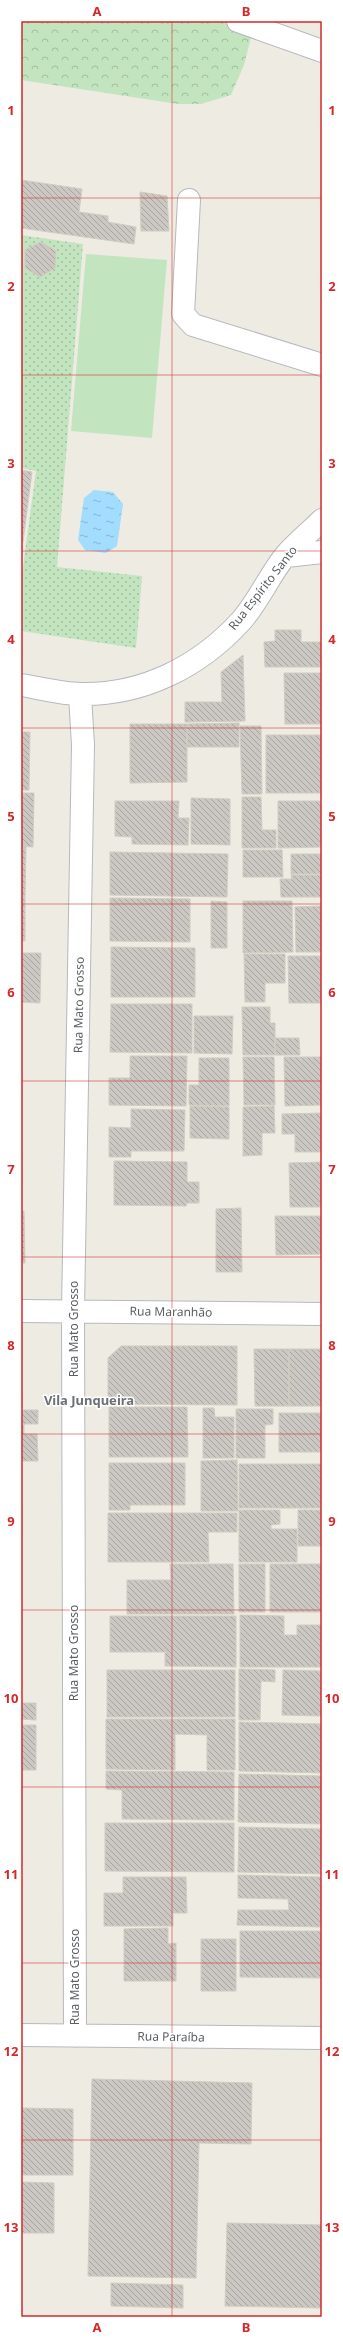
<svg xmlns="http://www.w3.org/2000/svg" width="343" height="2338" viewBox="0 0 343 2338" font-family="'Noto Sans',sans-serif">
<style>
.green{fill:#c2e5bf}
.forest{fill:url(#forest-crowns)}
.garden{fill:url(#garden-dots)}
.water{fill:url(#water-ripples)}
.building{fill:url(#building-back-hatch);stroke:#d2ccc1}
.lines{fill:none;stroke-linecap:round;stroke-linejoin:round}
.minor-casing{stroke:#b6b9bd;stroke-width:24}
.minor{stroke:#fff;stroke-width:22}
.grid{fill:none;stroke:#d62828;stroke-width:1;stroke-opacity:0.55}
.labels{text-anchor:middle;stroke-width:3;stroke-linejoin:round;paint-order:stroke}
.street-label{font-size:12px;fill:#5b5f64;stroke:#fff}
.neighbourhood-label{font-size:13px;font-weight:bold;fill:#6c7176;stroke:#fff}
.neatline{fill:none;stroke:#d62828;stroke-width:1.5}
.grid-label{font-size:13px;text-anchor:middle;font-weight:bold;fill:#d62828}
</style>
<defs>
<pattern id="forest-crowns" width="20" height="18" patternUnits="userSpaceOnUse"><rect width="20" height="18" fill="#c2e5bf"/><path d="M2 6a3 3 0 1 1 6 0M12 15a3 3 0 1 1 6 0" fill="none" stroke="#a1bd9f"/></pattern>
<pattern id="garden-dots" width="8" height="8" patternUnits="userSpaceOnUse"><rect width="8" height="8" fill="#c2e5bf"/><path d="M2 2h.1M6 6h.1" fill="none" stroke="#a1bd9f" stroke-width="1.8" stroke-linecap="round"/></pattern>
<pattern id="water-ripples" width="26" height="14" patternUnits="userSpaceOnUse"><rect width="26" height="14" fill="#a2dcfe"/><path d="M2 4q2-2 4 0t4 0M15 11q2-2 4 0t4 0" fill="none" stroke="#87b6d1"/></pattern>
<pattern id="building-back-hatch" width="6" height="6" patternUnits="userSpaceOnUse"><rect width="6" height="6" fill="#cbc7c2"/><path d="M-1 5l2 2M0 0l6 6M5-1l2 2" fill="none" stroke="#a8a5a1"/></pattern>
</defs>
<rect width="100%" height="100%" fill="#eeebe3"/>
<!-- green -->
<path class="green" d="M86,254L167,260L152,438L71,431Z"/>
<!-- forest -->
<path class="forest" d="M21,21H255L244,65L231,95L201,104H178L21,80Z"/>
<!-- garden -->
<path class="garden" d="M21,235L83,244L57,567L142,576L136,648L21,631V581L36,471L21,468Z"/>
<!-- water -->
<path class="water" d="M94,490L113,492L123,504L117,546L106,553L85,550L78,540L84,498Z"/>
<!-- building -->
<path class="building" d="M21,180L82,189L79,212L108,216V222L136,227L134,244L21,228Z
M140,192L167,196L169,231H141Z
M41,242L56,251L55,268L40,277L25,268V250Z
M21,470L32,472L21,557Z
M275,630H301V642H322V667H265L264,642L275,641Z
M243,655L245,721L185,722V702H222L221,672Z
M284,673H322V724H285Z
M239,723V747H187V724Z
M130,724H187V782L130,783Z
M240,726H261L262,794H242Z
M21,732H30L29,790H21Z
M266,735H322V793H266Z
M21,793H34L33,847L21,846Z
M242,797H261L262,830H276V848H242Z
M191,798L230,799V845L191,844Z
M115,801H179L178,818H189L188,845L132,844V837L115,836Z
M278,801H322V847L278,848Z
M21,846H26L25,898H21Z
M243,850H282L283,877H243Z
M110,852L228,854L227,897L110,895Z
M291,854H322V874H291Z
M291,875H322V897H281L280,879H292Z
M21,898H25V941H21Z
M110,898L190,899V942L110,941Z
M211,901L227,902V948H211Z
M243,901H292L293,952L243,953Z
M322,906V952H296L295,907Z
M111,947L195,948V997H111Z
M21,953H41L40,1003L21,1002Z
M244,954H285V983H265V1002H245Z
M288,956H322V1003H289Z
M111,1004H192V1053L110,1052Z
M242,1007H270V1023H275V1055H243Z
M194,1016H233L232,1054L194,1053Z
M275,1038H299L300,1055H275Z
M130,1056H187L186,1106L109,1105V1078H130Z
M243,1057H274L275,1105H244Z
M284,1057H322V1105L285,1106Z
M199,1058H229V1106L189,1105V1085H199Z
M190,1106L229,1107V1139L190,1138Z
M274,1106L275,1133H262V1155L243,1156V1107Z
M131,1109L185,1110L184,1151H131V1157H109V1127L131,1128Z
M322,1113V1152H295V1134H282V1114Z
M114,1161L187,1162V1182H199V1203H187L186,1206L114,1205Z
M322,1162V1207H290L289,1163Z
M241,1208L242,1272H216V1209Z
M21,1211H24L25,1263H21Z
M275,1216H322V1254L276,1255Z
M121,1346H237V1405L108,1404V1358Z
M254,1349H289V1406H255Z
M289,1349H322V1406H289Z
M21,1353L22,1407H21Z
M109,1407H187L188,1457H109Z
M203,1408H214L215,1417H234V1458H203Z
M236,1409H273V1424L265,1425V1458H236Z
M21,1410H38V1424H24V1434H37L38,1461H21Z
M279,1413H322V1452H279Z
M237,1460L238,1511H201V1461Z
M109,1463H185V1505H130V1510H109Z
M239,1464H322V1508H239Z
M239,1510H280V1524L271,1525V1529H297V1562H239Z
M298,1510H322V1546H298Z
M108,1513H237V1532H208L209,1562H108Z
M170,1564H233L234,1614H127V1580H171Z
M239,1564H265V1612H239Z
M270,1564H322V1612H270Z
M240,1615L284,1616V1635H297V1625H322V1667H240Z
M110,1616H236V1667L165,1666V1652H110Z
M239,1669L275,1670V1682L261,1681L260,1720H239Z
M107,1670H235V1717H107Z
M283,1670L322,1671V1716L282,1715Z
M21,1703H36V1720L21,1719Z
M106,1719H235V1770H207V1735L175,1734V1770L106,1769Z
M239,1722L322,1724V1773L239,1771Z
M21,1725H36V1770H21Z
M106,1771L234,1772V1820L122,1819V1790L106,1789Z
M239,1774L322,1776V1824L238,1822Z
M105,1823H234V1872L105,1871Z
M239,1827L322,1829V1874L238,1872Z
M238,1875L322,1877V1927L237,1925L238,1910H289L288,1899L238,1898Z
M123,1877H186L187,1913H173V1926H104V1893H123Z
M168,1928V1944L176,1943V1981H124V1929Z
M240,1931H322V1978L240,1977Z
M201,1939H236V1991H201Z
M92,2079L252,2083L251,2144L199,2143L196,2278L88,2276Z
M21,2108L73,2109V2175H21Z
M21,2182L54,2183V2233H21Z
M227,2223L322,2225V2308L225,2306Z
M111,2283L183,2285V2308L111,2306Z"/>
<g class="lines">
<defs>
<path id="minor" d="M238,21L322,51
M189,200L183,314L193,325L322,365
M286,556L322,552
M21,685C40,688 61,694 81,694C143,695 199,667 241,621C258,602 269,576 285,556C296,543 310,532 322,520
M21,1311L322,1314
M21,2035L322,2038
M75,2036L73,1310L83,745L80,695"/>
</defs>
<!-- minor casing -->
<use href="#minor" class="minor-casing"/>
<!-- minor -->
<use href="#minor" class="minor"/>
</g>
<!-- grid -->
<path class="grid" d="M172,21V2317M21,198H322M21,375H322M21,551H322M21,728H322M21,904H322M21,1081H322M21,1257H322M21,1434H322M21,1610H322M21,1787H322M21,1963H322M21,2140H322"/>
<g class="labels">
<!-- street labels -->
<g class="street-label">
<text transform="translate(263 588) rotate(-52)" y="4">Rua Espírito Santo</text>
<text transform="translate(79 1005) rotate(-89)" y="4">Rua Mato Grosso</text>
<text transform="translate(171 1312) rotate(1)" y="4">Rua Maranhão</text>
<text transform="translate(74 1329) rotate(-90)" y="4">Rua Mato Grosso</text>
<text transform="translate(74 1653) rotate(-90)" y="4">Rua Mato Grosso</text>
<text transform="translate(75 1977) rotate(-90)" y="4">Rua Mato Grosso</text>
<text transform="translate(171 2037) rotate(1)" y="4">Rua Paraíba</text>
</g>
<!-- neighbourhood labels -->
<g class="neighbourhood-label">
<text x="89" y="1405">Vila Junqueira</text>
</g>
</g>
<!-- border -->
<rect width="343" height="2338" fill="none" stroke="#ffffff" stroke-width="44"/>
<rect x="22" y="22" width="299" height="2294" class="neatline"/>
<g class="grid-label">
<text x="97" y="16">A</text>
<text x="246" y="16">B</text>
<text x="11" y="115">1</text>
<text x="332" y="115">1</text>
<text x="11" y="291">2</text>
<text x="332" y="291">2</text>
<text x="11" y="468">3</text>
<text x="332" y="468">3</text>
<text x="11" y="644">4</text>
<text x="332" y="644">4</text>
<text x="11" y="821">5</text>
<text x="332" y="821">5</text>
<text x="11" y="997">6</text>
<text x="332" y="997">6</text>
<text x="11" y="1174">7</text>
<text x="332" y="1174">7</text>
<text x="11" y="1350">8</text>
<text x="332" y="1350">8</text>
<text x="11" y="1526">9</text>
<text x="332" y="1526">9</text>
<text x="11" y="1703">10</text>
<text x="332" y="1703">10</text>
<text x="11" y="1879">11</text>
<text x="332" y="1879">11</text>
<text x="11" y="2056">12</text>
<text x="332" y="2056">12</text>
<text x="11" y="2232">13</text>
<text x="332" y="2232">13</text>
<text x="97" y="2332">A</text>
<text x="246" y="2332">B</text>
</g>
</svg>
